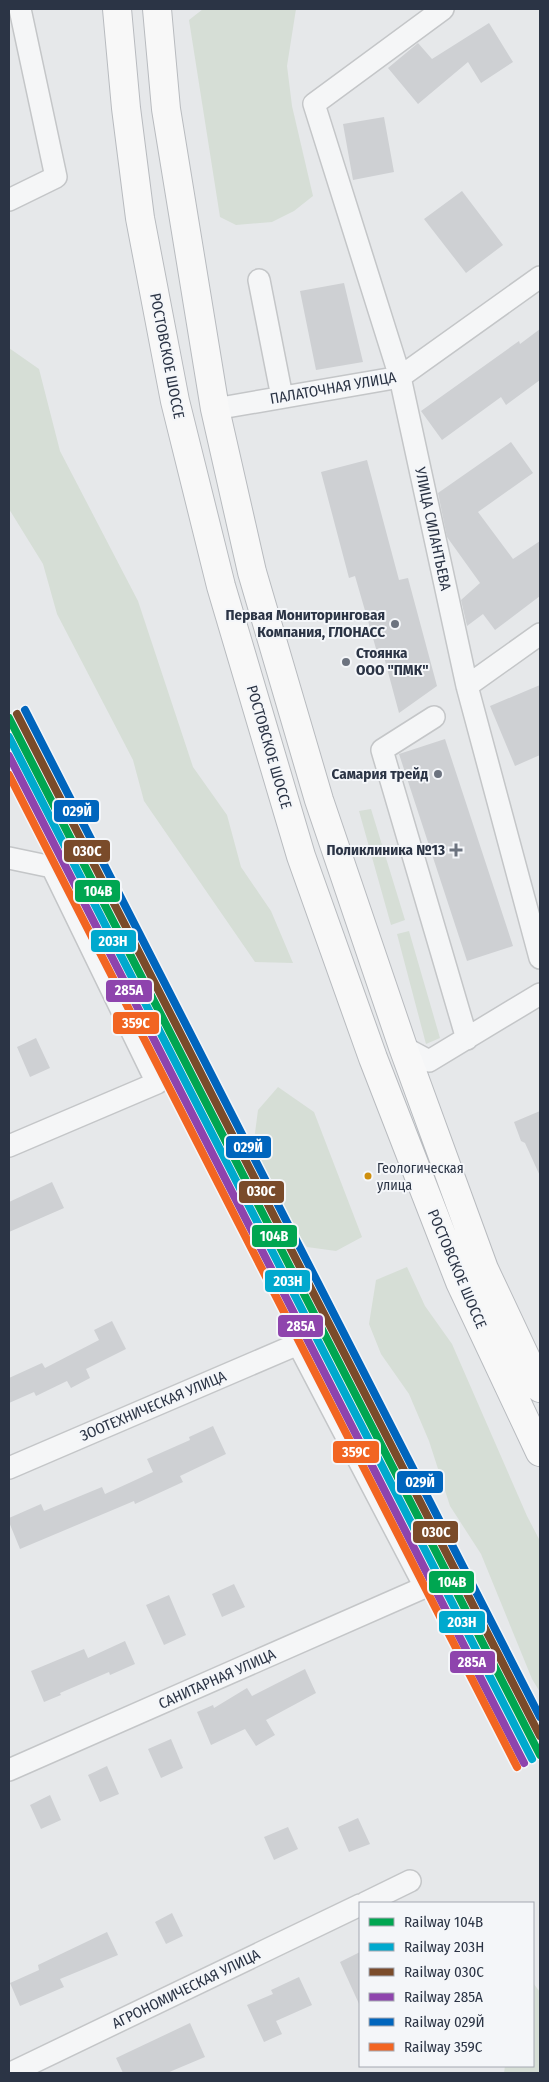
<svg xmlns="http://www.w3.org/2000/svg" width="549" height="2082" viewBox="0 0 549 2082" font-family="'Fira Sans Condensed',sans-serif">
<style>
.green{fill:#d6ded6}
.building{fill:#ced0d3}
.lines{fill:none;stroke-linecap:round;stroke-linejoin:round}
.minor-casing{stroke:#c4c6c8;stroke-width:24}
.highway-casing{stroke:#b8bbbf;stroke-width:30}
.minor{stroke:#f5f6f7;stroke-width:21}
.highway{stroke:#f8f8f8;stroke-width:28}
.rail-1-casing{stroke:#f4f6f9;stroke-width:11}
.rail-2-casing{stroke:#f4f6f9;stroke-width:11}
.rail-3-casing{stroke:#f4f6f9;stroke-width:11}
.rail-4-casing{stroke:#f4f6f9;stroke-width:11}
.rail-5-casing{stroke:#f4f6f9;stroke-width:11}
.rail-6-casing{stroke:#f4f6f9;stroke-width:11}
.rail-1{stroke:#00a651;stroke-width:8}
.rail-2{stroke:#00a9ce;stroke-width:8}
.rail-3{stroke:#7a4b2a;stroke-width:8}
.rail-4{stroke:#8e44ad;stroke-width:8}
.rail-5{stroke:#0065bd;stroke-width:8}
.rail-6{stroke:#f26522;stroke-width:8}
.poi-dot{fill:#6c737f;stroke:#f4f6f9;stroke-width:2}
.bus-dot{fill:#ce8f0e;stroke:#f4f6f9;stroke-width:2}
.labels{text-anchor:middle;stroke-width:4;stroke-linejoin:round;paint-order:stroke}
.bus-label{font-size:14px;fill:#2b3445;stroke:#f4f6f9;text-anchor:start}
.street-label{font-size:15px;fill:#2b3445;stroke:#f4f6f9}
.poi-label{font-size:15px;font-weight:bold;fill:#2b3445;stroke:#f4f6f9;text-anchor:end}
.line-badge{stroke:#f4f6f9;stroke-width:2}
.badge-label{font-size:14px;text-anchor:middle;font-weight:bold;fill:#fff}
</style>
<rect width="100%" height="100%" fill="#e6e8ea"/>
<!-- green -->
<path class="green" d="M203,9H296L287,66L292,106L313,196L294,211L272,222L236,225L220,217L189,20Z
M9,348L39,369L60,451L138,601L193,767L227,815L241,867L271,911L293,963L255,962L144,801L133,760L57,614L43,564L9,509Z
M371,809L405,920L391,925L359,811Z
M409,931L440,1038L426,1044L397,934Z
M278,1087L314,1112L362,1237L336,1251L307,1247L274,1197L253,1148L258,1110Z
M407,1267L425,1306L452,1344L527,1516L540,1541V1692L532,1679L481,1554L450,1506L429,1441L409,1394L381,1354L369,1324L376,1280Z
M533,1983L540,1992V2073H504L505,2066H533Z"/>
<!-- building -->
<path class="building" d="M489,23L513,62L481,83L468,62L418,104L388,68L418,43L432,59Z
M384,117L394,172L353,180L343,124Z
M462,191L503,245L466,273L424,219Z
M344,283L363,362L316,370L300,291Z
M540,329V380L506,405L501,397L442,440L421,411L519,341L520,344Z
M511,442L533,473L478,512L513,559L540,541V596L495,630L483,614L467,626L461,600L480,583L447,537L438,493Z
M367,460L399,580L408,578L437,686L399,713L384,657L379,659L355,576L349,578L321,472Z
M540,685V755L515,766L490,706Z
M445,739L513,946L467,961L399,754Z
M36,1038L50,1068L30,1077L17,1047Z
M540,1111V1176L525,1143L521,1141L514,1122Z
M52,1182L64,1208L9,1232V1202Z
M112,1321L126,1349L86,1369L90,1378L71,1388L67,1381L36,1396L34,1392L9,1403V1378L42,1363L45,1368L99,1340L94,1330Z
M213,1426L226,1454L180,1476L183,1482L135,1504L134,1501L20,1549L9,1522V1518L41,1504L44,1511L102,1487L105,1494L153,1472L147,1459L190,1440L189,1437Z
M234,1584L245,1607L222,1617L212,1594Z
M169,1595L186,1635L164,1645L146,1605Z
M125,1641L135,1664L110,1675L109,1672L60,1693L61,1695L44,1702L31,1671L84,1649L88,1658Z
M305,1669L316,1693L266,1720L275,1735L256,1746L245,1729L211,1745L197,1712L213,1705L214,1708L247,1688L252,1696Z
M171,1739L183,1768L161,1778L148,1749Z
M107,1766L119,1794L100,1802L88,1775Z
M50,1795L61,1820L41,1829L30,1805Z
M358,1818L370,1844L349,1852L338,1827Z
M288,1827L298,1849L274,1860L264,1837Z
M172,1913L183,1936L166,1944L155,1922Z
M107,1932L118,1955L60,1979L64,1987L20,2006L10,1983L39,1970L38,1965Z
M360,1952V2006L340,1962Z
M299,1977L312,2005L276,2021L282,2034L264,2042L247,2005L273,1994L271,1990Z
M190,2023L205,2057L167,2073H123L116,2058Z"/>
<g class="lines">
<defs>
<path id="minor" d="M443,9L314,104L400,377L467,686L540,958
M9,200L56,177L20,9
M259,280L282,397
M215,409L400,377L540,277
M467,686L540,634
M434,717L382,750L467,1039
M9,858L52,867L157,1083L9,1146
M403,1047L429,1061L540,994
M9,1468L298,1344L425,1587L9,1770
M365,1903L410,1881
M11,2073L360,1905"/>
<path id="highway" d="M117,9L126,108L140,218L175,401L221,586L301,856L373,1058L460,1282L540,1452
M157,9L166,109L215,409L252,572L319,800L403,1047L484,1269L540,1388"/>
</defs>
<!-- minor casing -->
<use href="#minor" class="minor-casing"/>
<!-- highway casing -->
<use href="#highway" class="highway-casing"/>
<!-- minor -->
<use href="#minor" class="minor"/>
<!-- highway -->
<use href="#highway" class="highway"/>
<defs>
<path id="rail-1" d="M9,718L540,1755"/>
<path id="rail-2" d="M9,737L532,1759"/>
<path id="rail-3" d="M17,714L540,1736"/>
<path id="rail-4" d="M9,756L524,1763"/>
<path id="rail-5" d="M25,710L540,1717"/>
<path id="rail-6" d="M9,775L517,1767"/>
</defs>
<!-- rail-1 casing -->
<use href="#rail-1" class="rail-1-casing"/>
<!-- rail-2 casing -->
<use href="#rail-2" class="rail-2-casing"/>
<!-- rail-3 casing -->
<use href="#rail-3" class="rail-3-casing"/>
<!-- rail-4 casing -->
<use href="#rail-4" class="rail-4-casing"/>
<!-- rail-5 casing -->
<use href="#rail-5" class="rail-5-casing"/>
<!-- rail-6 casing -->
<use href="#rail-6" class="rail-6-casing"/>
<!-- rail-1 -->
<use href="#rail-1" class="rail-1"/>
<!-- rail-2 -->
<use href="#rail-2" class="rail-2"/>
<!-- rail-3 -->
<use href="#rail-3" class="rail-3"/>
<!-- rail-4 -->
<use href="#rail-4" class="rail-4"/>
<!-- rail-5 -->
<use href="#rail-5" class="rail-5"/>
<!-- rail-6 -->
<use href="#rail-6" class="rail-6"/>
</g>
<!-- markers -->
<g class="poi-dot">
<circle cx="395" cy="624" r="5"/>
<circle cx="346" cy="662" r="5"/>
<circle cx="438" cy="774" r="5"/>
<path d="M453.5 842.5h5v5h5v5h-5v5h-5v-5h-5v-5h5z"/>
</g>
<circle class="bus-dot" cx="368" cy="1176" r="4.5"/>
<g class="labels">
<!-- bus labels -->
<g class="bus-label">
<text x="377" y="1173">Геологическая<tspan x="377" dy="17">улица</tspan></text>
</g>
<!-- street labels -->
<g class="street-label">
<text transform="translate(167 356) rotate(79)" y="5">РОСТОВСКОЕ ШОССЕ</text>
<text transform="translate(333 388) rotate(-10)" y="5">ПАЛАТОЧНАЯ УЛИЦА</text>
<text transform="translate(433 529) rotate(78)" y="5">УЛИЦА СИЛАНТЬЕВА</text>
<text transform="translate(269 747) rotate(74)" y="5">РОСТОВСКОЕ ШОССЕ</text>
<text transform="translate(457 1269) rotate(67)" y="5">РОСТОВСКОЕ ШОССЕ</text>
<text transform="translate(153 1406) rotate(-23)" y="5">ЗООТЕХНИЧЕСКАЯ УЛИЦА</text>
<text transform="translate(217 1679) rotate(-24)" y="5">САНИТАРНАЯ УЛИЦА</text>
<text transform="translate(186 1989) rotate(-26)" y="5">АГРОНОМИЧЕСКАЯ УЛИЦА</text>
</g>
<!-- poi labels -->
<g class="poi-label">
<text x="385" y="620">Первая Мониторинговая<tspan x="385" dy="17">Компания, ГЛОНАСС</tspan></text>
<text x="356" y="658" text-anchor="start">Стоянка<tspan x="356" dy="17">ООО "ПМК"</tspan></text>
<text x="428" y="779">Самария трейд</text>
<text x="445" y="855">Поликлиника №13</text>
</g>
</g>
<g class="line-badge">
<rect x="53" y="799" width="47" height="24" rx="5" fill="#0065bd"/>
<rect x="63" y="839" width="48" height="24" rx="5" fill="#7a4b2a"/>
<rect x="74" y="879" width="47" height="24" rx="5" fill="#00a651"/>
<rect x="90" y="929" width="47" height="24" rx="5" fill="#00a9ce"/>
<rect x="105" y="979" width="48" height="24" rx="5" fill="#8e44ad"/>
<rect x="112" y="1011" width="48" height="24" rx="5" fill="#f26522"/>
<rect x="225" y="1135" width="47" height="24" rx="5" fill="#0065bd"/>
<rect x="238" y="1180" width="47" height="24" rx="5" fill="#7a4b2a"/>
<rect x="251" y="1224" width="47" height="24" rx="5" fill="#00a651"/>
<rect x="264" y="1269" width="47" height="24" rx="5" fill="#00a9ce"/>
<rect x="277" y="1314" width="47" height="24" rx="5" fill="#8e44ad"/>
<rect x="332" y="1440" width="48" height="24" rx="5" fill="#f26522"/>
<rect x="396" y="1470" width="48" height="24" rx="5" fill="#0065bd"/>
<rect x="412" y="1520" width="47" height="24" rx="5" fill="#7a4b2a"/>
<rect x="428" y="1570" width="47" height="24" rx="5" fill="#00a651"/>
<rect x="438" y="1610" width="48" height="24" rx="5" fill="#00a9ce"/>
<rect x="449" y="1650" width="47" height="24" rx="5" fill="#8e44ad"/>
</g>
<g class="badge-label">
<text x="77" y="816">029Й</text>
<text x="87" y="856">030C</text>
<text x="98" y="896">104В</text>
<text x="113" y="946">203Н</text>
<text x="129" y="995">285А</text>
<text x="136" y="1028">359С</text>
<text x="248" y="1152">029Й</text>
<text x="261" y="1196">030C</text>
<text x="274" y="1241">104В</text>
<text x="288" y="1286">203Н</text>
<text x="301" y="1331">285А</text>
<text x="356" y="1457">359С</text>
<text x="420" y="1487">029Й</text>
<text x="436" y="1537">030C</text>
<text x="452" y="1587">104В</text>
<text x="462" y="1627">203Н</text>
<text x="472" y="1667">285А</text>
</g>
<!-- border -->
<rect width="549" height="2082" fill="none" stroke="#2b3445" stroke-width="20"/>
<!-- legend -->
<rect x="359" y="1902" width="175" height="165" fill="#f4f6f9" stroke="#a4a8b1"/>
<rect x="369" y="1918" width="25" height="8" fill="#00a651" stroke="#a4a8b1"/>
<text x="404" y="1927" font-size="15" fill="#2b3445">Railway 104В</text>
<rect x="369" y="1943" width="25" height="8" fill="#00a9ce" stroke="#a4a8b1"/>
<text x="404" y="1952" font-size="15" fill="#2b3445">Railway 203Н</text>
<rect x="369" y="1968" width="25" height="8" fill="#7a4b2a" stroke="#a4a8b1"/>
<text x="404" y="1977" font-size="15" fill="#2b3445">Railway 030C</text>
<rect x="369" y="1993" width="25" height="8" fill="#8e44ad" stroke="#a4a8b1"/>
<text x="404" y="2002" font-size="15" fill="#2b3445">Railway 285А</text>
<rect x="369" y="2018" width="25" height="8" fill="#0065bd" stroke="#a4a8b1"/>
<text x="404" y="2027" font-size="15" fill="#2b3445">Railway 029Й</text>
<rect x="369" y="2043" width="25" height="8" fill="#f26522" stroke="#a4a8b1"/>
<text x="404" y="2052" font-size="15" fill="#2b3445">Railway 359С</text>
</svg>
